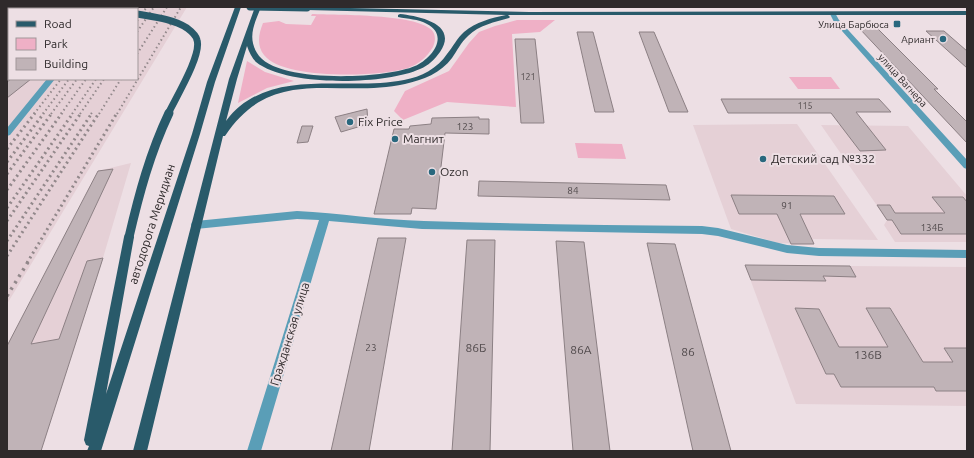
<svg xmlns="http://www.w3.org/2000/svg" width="974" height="458" viewBox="0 0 974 458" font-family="Ubuntu,sans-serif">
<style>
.built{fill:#e5d0d6;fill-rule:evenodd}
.green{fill:#efb0c6}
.building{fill:#c0b3b7;stroke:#8c8084}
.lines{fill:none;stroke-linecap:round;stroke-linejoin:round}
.minor{fill:#5a9eb7;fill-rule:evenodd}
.major{fill:#295a6a;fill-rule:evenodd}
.rail-far2{stroke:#92888b;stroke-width:2;stroke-dasharray:1.5 3;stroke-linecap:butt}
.rail-far1{stroke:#92888b;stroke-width:3;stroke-dasharray:2 3.5;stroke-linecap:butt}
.rail{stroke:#92888b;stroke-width:3.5;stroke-dasharray:2.5 5;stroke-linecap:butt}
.major-bridge-far1{stroke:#295a6a;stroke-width:7}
.major-bridge{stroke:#295a6a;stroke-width:9}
.poi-dot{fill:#29687e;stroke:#eddfe4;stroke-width:1.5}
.labels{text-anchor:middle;stroke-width:4;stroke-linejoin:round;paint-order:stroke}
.far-number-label{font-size:9px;fill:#534c4e}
.far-poi-label{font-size:10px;fill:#2f2a2b;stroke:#eddfe4;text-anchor:end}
.far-street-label{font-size:10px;fill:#2f2a2b;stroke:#eddfe4}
.number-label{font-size:10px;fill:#534c4e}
.poi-label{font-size:12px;fill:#2f2a2b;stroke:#eddfe4;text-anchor:start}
.street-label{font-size:12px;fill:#2f2a2b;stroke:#eddfe4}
.near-number-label{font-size:12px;fill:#534c4e}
</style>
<rect width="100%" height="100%" fill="#eddfe4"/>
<!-- built -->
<path class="built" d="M7,7H187L7,304ZM9,9H137V79H9Z
M797,124L878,240L813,239L814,244L778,243L731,229L693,125Z
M821,125L908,126L967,196V242H895L884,225L887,220Z
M131,163L103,258L40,451L7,346L98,171Z
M745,265L967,267V406L796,404Z"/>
<!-- green -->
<path class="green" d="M312,14C337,15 410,14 429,28C436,32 436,40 433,47C427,57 419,64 408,68C380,77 283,80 264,55C256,45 259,33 263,23L279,21L286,24L311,25L316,16H311Z
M517,20H555L540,32L512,34L516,107L447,102L403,120L394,111L405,91L449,71L469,43L479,32L495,26Z
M247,61L265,72L294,81L267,88L238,103Z
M789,77H831L840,89H798Z
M575,143L622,144L626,159L578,158Z"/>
<!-- building -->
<path class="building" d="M859,28H877L938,89H934L967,122V143Z
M926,31H944L967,51V68Z
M577,32H593L614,112H595Z
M639,32H654L688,112H669Z
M515,39H535L544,123H521Z
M11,79H31L7,98V82Z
M721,99H879L891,112H856L886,150L860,151L831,113H728Z
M367,109L368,124L341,132L335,117Z
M479,117V119H489V134L445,133L436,209L412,208L411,214H374L394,129H409L410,126L431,124L432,118Z
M302,126H313L308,142L297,143Z
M113,169L31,344L59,339L87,261L103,258L41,451H7V346L98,171Z
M479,181L666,185L670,200L478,196Z
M731,195L834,196L845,214H800L814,244H791L777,214H739Z
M932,197H963L967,202V234H901L892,220H887L877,205H890L895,213H945Z
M378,238H406L369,451H331Z
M467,240H495L490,451H452Z
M556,241L584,242L610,451H573Z
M647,243L675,244L731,451H693Z
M745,265L850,266L856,277L823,276L826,281L751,280Z
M795,308L819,309L839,347H888L866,308H890L923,362H953L944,348H967V391H936L934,387H841L834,374H826Z"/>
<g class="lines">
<!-- minor -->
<path class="minor" d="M831,13H835L839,20L967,160V169L964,168L834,22L830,14Z
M47,79H55L10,135L7,136V128Z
M297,211C339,213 381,220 424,221C516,224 609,225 702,226L718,228L787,245L819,248L967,250V258L819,256L787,253L718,236L702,234L422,229L329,221L261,451H247L319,220L297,219L196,229L192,228L191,225L192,222L196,221Z"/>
<!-- major -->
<path class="major" d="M235,7H241L215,82L200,134L101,451H87L89,446L86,445L84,440L124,237L125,234H133L134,237L106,394L192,134L207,82Z
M255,7H261C255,23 247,36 257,53C274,84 386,79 415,66C431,59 450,36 427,24C418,19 408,19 398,17V15L400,14C419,16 459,24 440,52C435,59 428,66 420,69C385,85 287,87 256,62C252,58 249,52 247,46L237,79L226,121C268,65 345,92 404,80C421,77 438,68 447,54C453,47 457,38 464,32C476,22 491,18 506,15L307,10L305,9V7L529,12L967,11V15H508L510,17L509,18C495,22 479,25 468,36C461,42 457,51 452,58C441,73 423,80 405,84C335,99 273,64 225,136H223L147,451H133L229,79Z"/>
<!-- rail-far2 -->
<path class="rail-far2" d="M116,9L118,7
M130,9L131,7
M137,9L138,7
M137,21L146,8
M137,32L154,7
M137,54L167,7
M34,114L61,79
M43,114L69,79
M51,114L77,79
M61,114L86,79
M72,114L96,79
M80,114L104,79
M91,114L93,111
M99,114L121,79
M117,114L181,7"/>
<!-- rail-far1 -->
<path class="rail-far1" d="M7,149L35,113
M7,162L44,113
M7,174L52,113
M7,190L62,113
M7,208L73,113
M7,221L81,113
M7,241L92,113
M7,256L99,113
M27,263L117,113"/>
<!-- rail -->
<path class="rail" d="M7,296L28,262"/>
<!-- major-bridge-far1 -->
<path class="major-bridge-far1" d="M91,7L107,9
M250,7L307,8
M137,14C154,17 173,19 187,28C191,31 196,35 197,40C202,55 175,99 168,114"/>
<!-- major-bridge -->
<path class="major-bridge" d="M129,237C139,194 150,153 169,113"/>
</g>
<!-- markers -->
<g class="poi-dot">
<rect x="893" y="20" width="8" height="8" rx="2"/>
<circle cx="943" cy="39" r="4"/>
<circle cx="350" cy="122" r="4"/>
<circle cx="395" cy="139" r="4"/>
<circle cx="763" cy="159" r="4"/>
<circle cx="432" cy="172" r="4"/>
</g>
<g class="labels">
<!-- far-number labels -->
<g class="far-number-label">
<text x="528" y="80">121</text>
<text x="805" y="109">115</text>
</g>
<!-- far-poi labels -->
<g class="far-poi-label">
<text x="889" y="28">Улица Барбюса</text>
<text x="935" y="43">Ариант</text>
</g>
<!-- far-street labels -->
<g class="far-street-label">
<text transform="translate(903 80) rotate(48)" y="4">улица Вагнера</text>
</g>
<!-- number labels -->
<g class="number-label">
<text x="465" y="130">123</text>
<text x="573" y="194">84</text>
<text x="787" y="209">91</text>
<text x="932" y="231">134Б</text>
<text x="371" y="351">23</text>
</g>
<!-- poi labels -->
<g class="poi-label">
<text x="358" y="126">Fix Price</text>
<text x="403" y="143">Магнит</text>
<text x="771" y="163">Детский cад №332</text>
<text x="440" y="176">Ozon</text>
</g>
<!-- street labels -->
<g class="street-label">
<text transform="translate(152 224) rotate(-72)" y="4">автодорога Меридиан</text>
<text transform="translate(290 334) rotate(-73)" y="4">Гражданская улица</text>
</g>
<!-- near-number labels -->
<g class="near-number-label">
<text x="476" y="352">86Б</text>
<text x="581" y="354">86А</text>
<text x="688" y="356">86</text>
<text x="868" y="359">136В</text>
</g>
</g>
<!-- border -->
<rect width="974" height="458" fill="none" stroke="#2f2a2b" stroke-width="16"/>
<!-- legend -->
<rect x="8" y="8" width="130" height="72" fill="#eddfe4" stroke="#a1979a"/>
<rect x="16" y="21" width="20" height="6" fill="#295a6a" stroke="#a1979a"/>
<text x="44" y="28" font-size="12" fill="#2f2a2b">Road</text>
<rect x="16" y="38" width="20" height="12" fill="#efb0c6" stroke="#a1979a"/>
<text x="44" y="48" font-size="12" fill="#2f2a2b">Park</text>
<rect x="16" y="58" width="20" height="12" fill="#c0b3b7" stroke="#a1979a"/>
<text x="44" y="68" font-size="12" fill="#2f2a2b">Building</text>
</svg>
